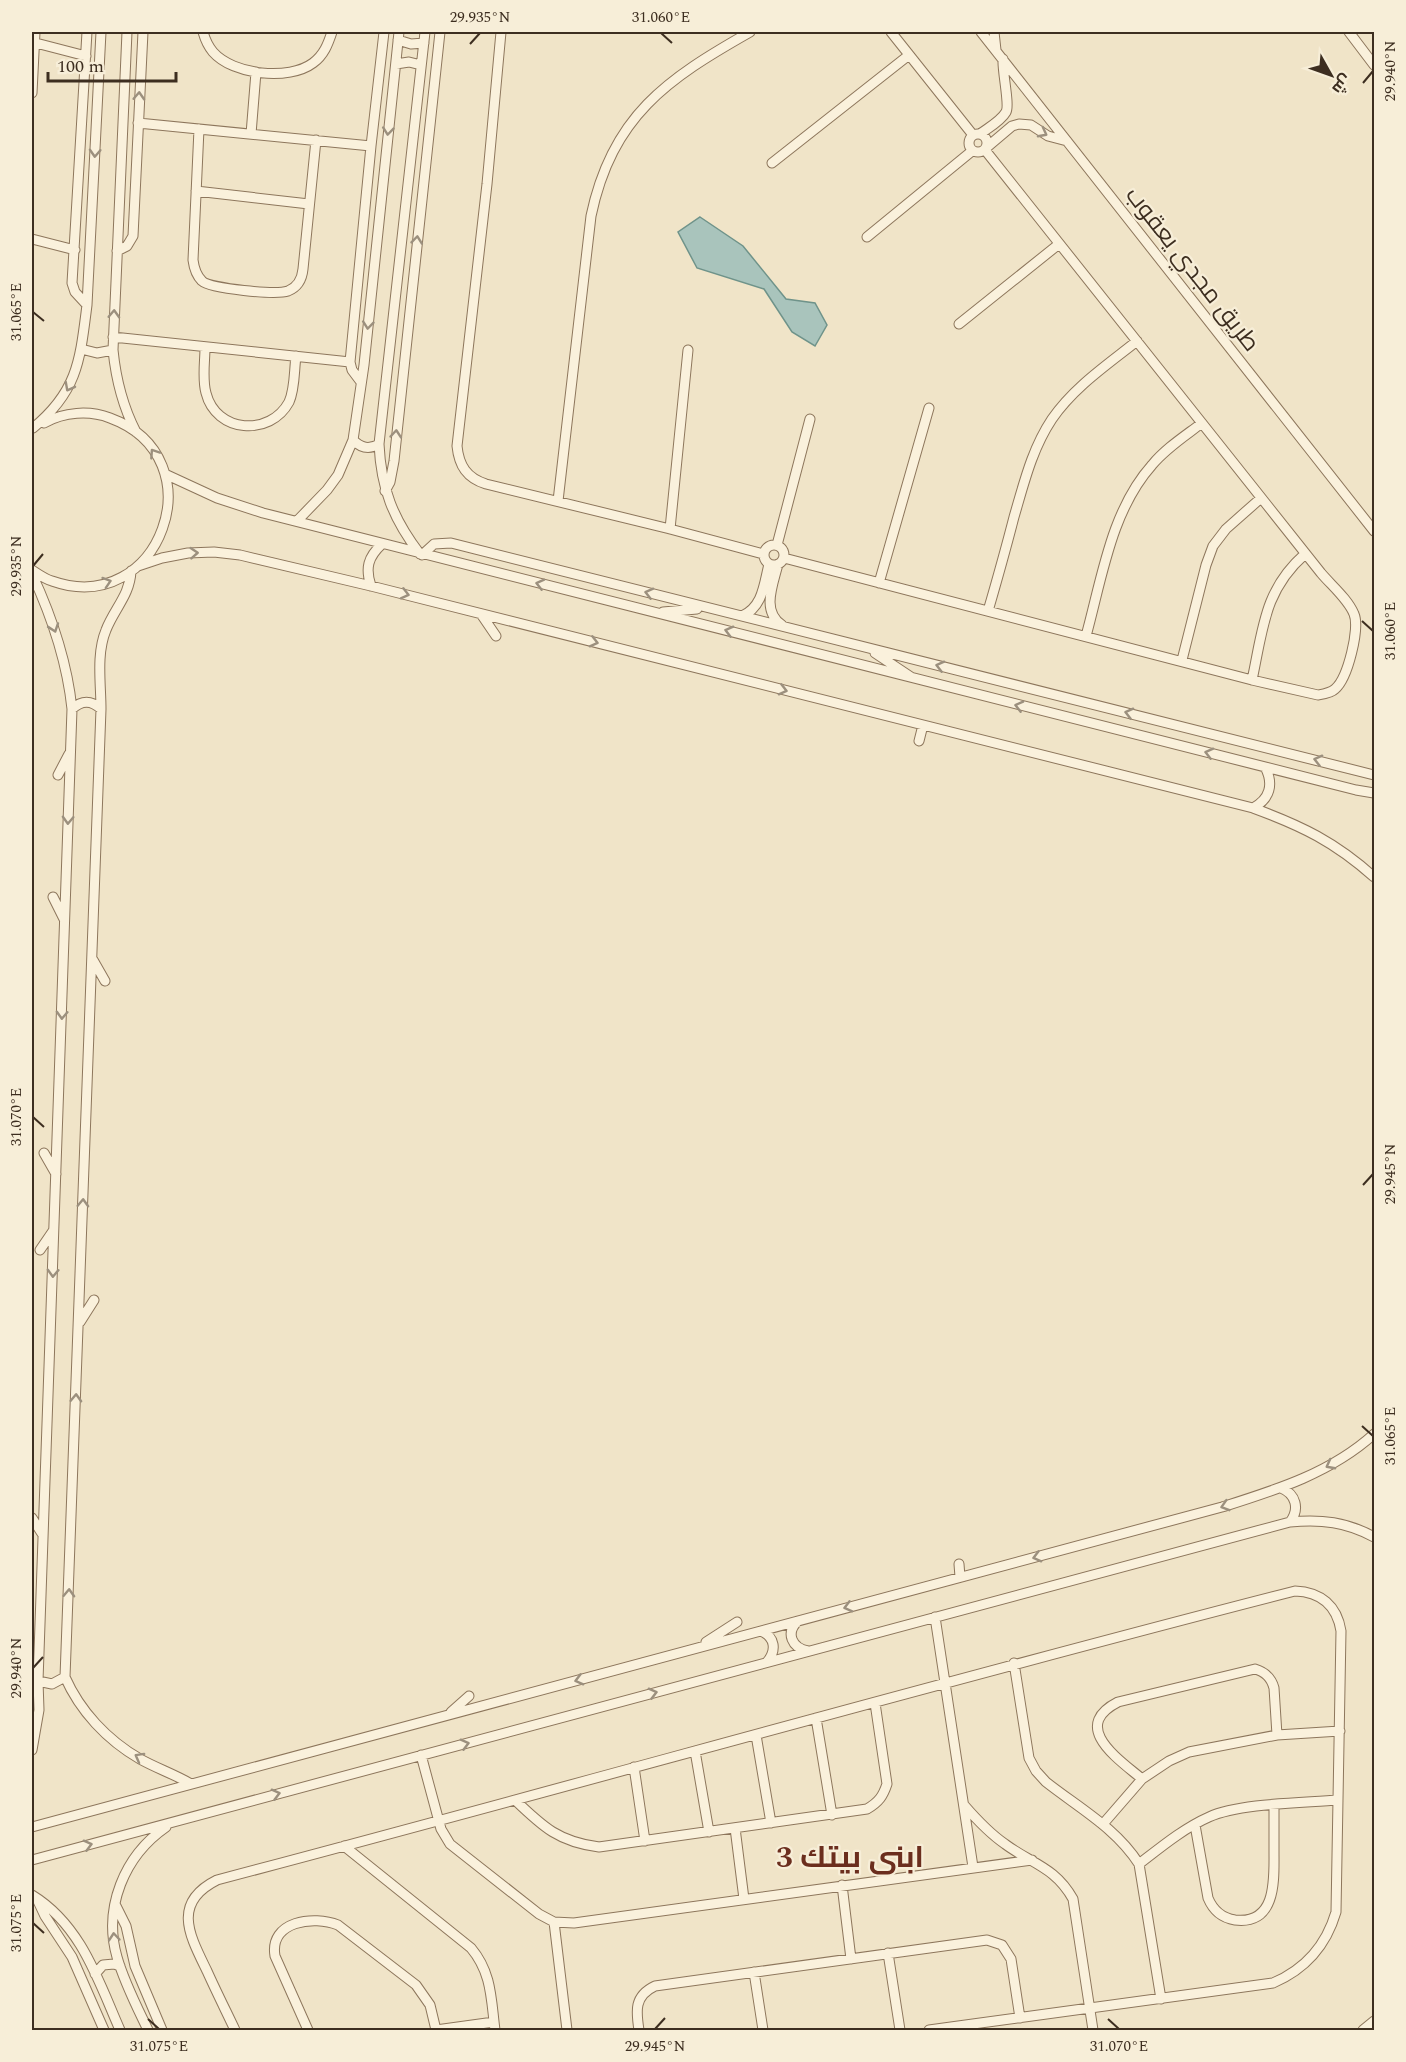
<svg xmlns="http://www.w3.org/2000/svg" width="1406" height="2062" viewBox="0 0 1406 2062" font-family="Spectral,Cairo,serif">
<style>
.water{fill:#a9c4bc;stroke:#6f938a;stroke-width:1.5}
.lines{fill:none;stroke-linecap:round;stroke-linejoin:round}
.minor-casing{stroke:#8d765c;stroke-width:11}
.minor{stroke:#faf1dc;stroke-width:9}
.oneway{stroke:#9c907e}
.ticks{fill:none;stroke:#3d2e20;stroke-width:2}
.labels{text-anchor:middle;stroke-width:4.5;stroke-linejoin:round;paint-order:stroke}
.street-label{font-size:24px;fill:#3d2e20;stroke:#f7eed8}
.district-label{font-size:30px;font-weight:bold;fill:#6b2e1e;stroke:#f7eed8}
.neatline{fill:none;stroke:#3d2e20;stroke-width:2}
.ticks-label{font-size:15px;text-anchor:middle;fill:#3d2e20}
</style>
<rect width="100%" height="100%" fill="#f0e4c8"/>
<!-- water -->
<path class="water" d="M700,217L743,246L786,299L815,303L827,325L815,346L792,332L764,289L697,268L678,232Z"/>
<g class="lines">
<defs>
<path id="minor" d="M87,32L72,283L75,292L87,305
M127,32L113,350C116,380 122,405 136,432
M203,32C205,39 208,46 213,52C233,75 289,81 313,63C324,55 328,44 332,32
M501,32L487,184L457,446C459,466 467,478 486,484L670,529L763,554
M891,32L973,135
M981,32L1374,531
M994,32L996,50
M1349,32L1374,65
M398,40L411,44L424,43
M32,42L86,56
M396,64L409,62L421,65
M32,93L35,32
M138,123L371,146
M199,129L193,260C194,268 196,275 202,281C211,289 276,295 288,291C298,287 302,279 303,269L316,140
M969 143a9 9 0 1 1 18 0a9 9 0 1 1-18 0Z
M251,134L256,72
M980,134C988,128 1001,121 1006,112C1010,105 1002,71 1003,59
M986,148L1012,126L1019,124L1031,125L1048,136L1067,141
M772,163L909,55
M196,191L309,204
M867,237L972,151
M32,239L75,250
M117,251L127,246L133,236L143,32
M959,324L1059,244
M113,337L350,362
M205,347C205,362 202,379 206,393C216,433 270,437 289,402C295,389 294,371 296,356
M81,349L97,353L113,350
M361,382L352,370L350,362L371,146L384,32
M33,428C78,391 80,360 87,305L101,32
M353,440C361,448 369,450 379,444
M165,474L217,498L263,513L1356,790L1374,793
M385,491L390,482L394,461L440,32
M558,501L591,216C612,116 667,79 750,32
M297,521L327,490L338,475L353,440L364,365L399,32
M670,529L688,350
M764 555a10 10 0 1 1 20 0a10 10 0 1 1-20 0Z
M777,545L810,419
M420,554C393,519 381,488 379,444L425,32
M422,555L434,544L451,543L1374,775
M784,558L1252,680L1318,695C1324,694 1331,693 1335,689C1348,678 1360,628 1354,614C1348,599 1331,585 1321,573L985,150
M778,564C773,585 761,611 782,625
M138,566L162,558L188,553L214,552L240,555L371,586L1253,808C1302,826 1335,842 1374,877
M32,570C38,574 45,579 52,581C160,619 219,458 110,418C89,410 64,412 44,423
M131,571C130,595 114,609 106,630C96,654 101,684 101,709L65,1677C80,1711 107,1740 140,1759C156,1768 174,1774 191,1784
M32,574C52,617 67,661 72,709L38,1681L39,1710L32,1750
M879,583L929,408
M371,586C365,568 368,557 382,544
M988,611C997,580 1006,548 1014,517C1024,483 1032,449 1052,419C1074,387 1107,365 1137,341
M663,612L697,609
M481,614L496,636
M742,616C763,607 764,584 769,564
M1086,636C1102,578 1111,511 1152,465C1166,448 1185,436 1202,423
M875,653L911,677
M1182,660L1206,565L1213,546L1226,529L1261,498
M1252,680C1263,629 1264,590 1305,554
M72,709C82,700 91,700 101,709
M919,741L923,725
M58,775L69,754
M1253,808C1270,799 1274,784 1265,767
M53,897L64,919
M93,960L105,981
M44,1153L56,1174
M40,1250L53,1231
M80,1322L94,1300
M1281,1488C1296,1494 1300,1509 1290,1522
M32,1518L43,1535
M959,1564L960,1577
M935,1617L973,1867
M798,1621C785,1633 792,1648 808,1651
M761,1631C775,1637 777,1650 767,1662
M706,1642L737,1622
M1014,1663L1029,1758L1036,1771L1046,1782C1079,1808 1116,1828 1139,1864L1161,1999
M38,1681L52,1684L65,1677
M451,1712L469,1696
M816,1718L832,1815
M756,1735L771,1823
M695,1751L709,1832
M421,1755L441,1829L450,1844L539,1914L554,1922L574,1923L1032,1860
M634,1767L645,1841
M1142,1779C1120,1760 1069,1727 1118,1702L1255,1669C1265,1672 1271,1677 1274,1688L1277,1735
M515,1800C543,1827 559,1842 599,1847L867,1809C879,1802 883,1796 887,1784L875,1703
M964,1805C977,1820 989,1833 1005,1844C1032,1864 1055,1867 1073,1899L1093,2030
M1103,1824L1142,1779L1169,1761L1189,1752L1277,1735L1340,1731
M1195,1825L1208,1898C1213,1910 1222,1918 1235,1920C1277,1925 1274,1879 1274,1852C1274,1836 1274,1821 1274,1806
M32,1827L1222,1507C1276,1490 1331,1473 1374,1434
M735,1828L744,1899
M344,1846L471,1948C492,1973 491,1999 495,2030
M32,1860L1290,1522C1321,1519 1347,1522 1374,1537
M1139,1864C1161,1847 1184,1828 1209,1817C1240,1803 1303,1803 1338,1800
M842,1885L851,1959
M32,1895C81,1925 98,1980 120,2030
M37,1899L45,1916L72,1957L104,2030
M115,1904L126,1926L135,1966L162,2030
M554,1922L567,2030
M888,1953L900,2030
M754,1972L763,2030
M95,1974L103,1965L114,1964L120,1966
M148,2030C137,2007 124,1982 117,1957C103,1908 124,1856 166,1827
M235,2030C226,2011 216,1991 207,1971C190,1936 171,1903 217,1880C577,1785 935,1683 1295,1591C1321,1592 1337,1606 1341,1631L1336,1912C1326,1946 1306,1969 1273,1983L929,2030
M308,2030L275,1956C269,1921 314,1915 338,1925L416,1985L430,2005L436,2030
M436,2030L494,2022
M639,2030C636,2011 634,1996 655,1986L987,1940L1002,1945L1011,1959L1020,2018
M1363,2030L1374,2021"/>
</defs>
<!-- minor casing -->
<use href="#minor" class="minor-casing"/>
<!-- minor -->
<use href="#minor" class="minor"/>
</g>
<!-- one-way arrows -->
<defs><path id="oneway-chevron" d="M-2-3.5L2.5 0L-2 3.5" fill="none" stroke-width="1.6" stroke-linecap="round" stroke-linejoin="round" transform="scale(1.5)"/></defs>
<g class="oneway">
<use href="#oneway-chevron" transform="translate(139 96) rotate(-87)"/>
<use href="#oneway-chevron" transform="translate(388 131) rotate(96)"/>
<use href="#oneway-chevron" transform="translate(1043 133) rotate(28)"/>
<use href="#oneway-chevron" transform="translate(95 153) rotate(93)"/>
<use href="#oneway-chevron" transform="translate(417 240) rotate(-84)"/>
<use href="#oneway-chevron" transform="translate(114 314) rotate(-88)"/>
<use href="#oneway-chevron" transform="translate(368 325) rotate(96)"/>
<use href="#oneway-chevron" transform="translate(69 387) rotate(118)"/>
<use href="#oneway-chevron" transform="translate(396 434) rotate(-85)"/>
<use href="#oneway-chevron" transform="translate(154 453) rotate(-124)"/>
<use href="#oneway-chevron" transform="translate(194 553) rotate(-4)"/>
<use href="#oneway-chevron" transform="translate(107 582) rotate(-18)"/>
<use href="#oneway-chevron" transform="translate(540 584) rotate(-166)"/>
<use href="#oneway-chevron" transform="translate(649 593) rotate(-166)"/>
<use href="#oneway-chevron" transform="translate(405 594) rotate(14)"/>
<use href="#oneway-chevron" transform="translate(54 628) rotate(71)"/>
<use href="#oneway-chevron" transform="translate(729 631) rotate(-165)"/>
<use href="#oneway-chevron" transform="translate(594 642) rotate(14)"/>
<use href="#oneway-chevron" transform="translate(940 666) rotate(-166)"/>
<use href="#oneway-chevron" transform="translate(783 690) rotate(14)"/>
<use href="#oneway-chevron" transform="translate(1019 706) rotate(-166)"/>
<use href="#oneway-chevron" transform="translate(1129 713) rotate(-166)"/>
<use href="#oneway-chevron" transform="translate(1209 753) rotate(-166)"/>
<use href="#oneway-chevron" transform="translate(1318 760) rotate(-166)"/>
<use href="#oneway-chevron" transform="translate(68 820) rotate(92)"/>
<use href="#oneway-chevron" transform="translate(62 1015) rotate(92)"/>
<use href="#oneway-chevron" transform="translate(83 1203) rotate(-88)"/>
<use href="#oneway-chevron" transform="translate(53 1273) rotate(92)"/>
<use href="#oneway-chevron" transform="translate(76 1398) rotate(-88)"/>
<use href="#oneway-chevron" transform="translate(1330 1465) rotate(152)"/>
<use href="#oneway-chevron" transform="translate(1225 1506) rotate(163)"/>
<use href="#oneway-chevron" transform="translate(1037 1557) rotate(165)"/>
<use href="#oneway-chevron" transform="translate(69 1593) rotate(-88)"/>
<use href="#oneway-chevron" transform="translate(848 1607) rotate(165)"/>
<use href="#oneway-chevron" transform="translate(579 1680) rotate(165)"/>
<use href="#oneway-chevron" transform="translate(653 1693) rotate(-15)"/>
<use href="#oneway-chevron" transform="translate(465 1744) rotate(-15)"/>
<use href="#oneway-chevron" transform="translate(139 1757) rotate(-151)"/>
<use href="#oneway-chevron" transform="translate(276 1794) rotate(-15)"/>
<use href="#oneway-chevron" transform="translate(88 1845) rotate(-15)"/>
<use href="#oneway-chevron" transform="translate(114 1937) rotate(-95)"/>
</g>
<!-- ticks -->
<path class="ticks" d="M661,33L672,43M470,44L480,33M1363,83L1373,71M33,312L44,321M33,566L43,554M1362,621L1373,631M33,1117L44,1127M1363,1185L1373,1174M1362,1426L1373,1436M33,1668L43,1657M33,1923L44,1933M148,2019L159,2029M1108,2019L1119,2029M655,2029L665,2018"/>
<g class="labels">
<!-- street labels -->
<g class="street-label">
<text transform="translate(1193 269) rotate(52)" y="8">طريق مجدي يعقوب</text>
</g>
<!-- district labels -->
<g class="district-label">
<text x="850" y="1867">ابنى بيتك 3</text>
</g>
</g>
<!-- border -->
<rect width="1406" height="2062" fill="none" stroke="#f7eed8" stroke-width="66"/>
<!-- north arrow -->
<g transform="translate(1331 75) rotate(130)" stroke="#f7eed8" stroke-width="4.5" paint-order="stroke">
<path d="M0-4.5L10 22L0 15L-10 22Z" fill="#3d2e20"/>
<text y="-9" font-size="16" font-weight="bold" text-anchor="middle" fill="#3d2e20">ش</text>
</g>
<!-- scale -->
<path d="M48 72v9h128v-9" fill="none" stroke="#3d2e20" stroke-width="3"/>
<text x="57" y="72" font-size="18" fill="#3d2e20" stroke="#f7eed8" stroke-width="4.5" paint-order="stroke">100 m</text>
<rect x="33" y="33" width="1340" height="1996" class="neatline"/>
<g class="ticks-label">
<text x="480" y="22">29.935°N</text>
<text x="661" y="22">31.060°E</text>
<text transform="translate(1390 71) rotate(-90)" y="5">29.940°N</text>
<text transform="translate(16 312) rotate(-90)" y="5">31.065°E</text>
<text transform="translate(16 566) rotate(-90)" y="5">29.935°N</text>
<text transform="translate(1390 631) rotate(-90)" y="5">31.060°E</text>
<text transform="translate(16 1117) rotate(-90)" y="5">31.070°E</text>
<text transform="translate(1390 1174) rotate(-90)" y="5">29.945°N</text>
<text transform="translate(1390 1436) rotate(-90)" y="5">31.065°E</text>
<text transform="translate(16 1668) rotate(-90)" y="5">29.940°N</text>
<text transform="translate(16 1923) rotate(-90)" y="5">31.075°E</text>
<text x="159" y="2051">31.075°E</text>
<text x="655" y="2051">29.945°N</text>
<text x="1119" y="2051">31.070°E</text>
</g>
</svg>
